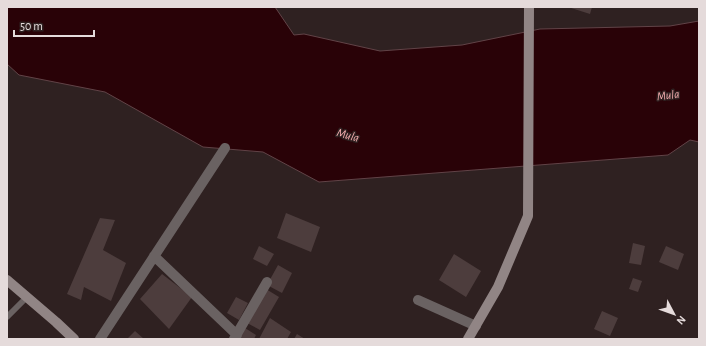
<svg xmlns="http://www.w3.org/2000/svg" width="706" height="346" viewBox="0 0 706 346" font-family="'Alegreya Sans',sans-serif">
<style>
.water{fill:#290207;stroke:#614347}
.building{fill:#4d3d3d}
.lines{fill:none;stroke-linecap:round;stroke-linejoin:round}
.lane{stroke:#6a6262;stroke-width:6}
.street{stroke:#6a6262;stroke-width:10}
.secondary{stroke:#918585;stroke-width:10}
.labels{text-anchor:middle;stroke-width:3;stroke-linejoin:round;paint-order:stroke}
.water-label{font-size:12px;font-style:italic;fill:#fbb2b4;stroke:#2f2121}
</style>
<rect width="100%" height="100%" fill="#2f2121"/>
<!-- water -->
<path class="water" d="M7,7H275L294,35L304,34L380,51L462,45L540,29L670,26L699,21V142L690,140L668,155L319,182L263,152L203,147L105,92L19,75L7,64Z"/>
<!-- building -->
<path class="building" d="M568,7H592L590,14Z
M286,213L320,227L311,252L277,238Z
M100,218L115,220L103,250L126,263L111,301L84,287L81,300L67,294Z
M633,243L645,246L641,265L629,263Z
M259,246L274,254L267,266L253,259Z
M666,246L684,254L678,270L659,262Z
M454,254L481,271L466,297L439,280Z
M278,265L292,273L282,293L267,285Z
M162,274L192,297L169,329L140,299Z
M633,278L642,281L638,292L629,289Z
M266,289L279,297L260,330L247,323Z
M236,297L248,303L239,320L227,313Z
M602,311L618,318L610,336L594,329Z
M270,318L291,332L287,339H259Z
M245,328L256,335L254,339H238Z
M135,331L144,339H127Z
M297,334L305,339H294Z"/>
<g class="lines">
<!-- lane -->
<path class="lane" d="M7,317L27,297"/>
<!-- street -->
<path class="street" d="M154,256L237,335
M418,300L476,326
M100,339L225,148
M234,339L267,282"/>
<!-- secondary -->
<path class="secondary" d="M7,280L56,322L74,339
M468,339L498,287L528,216L529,7"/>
</g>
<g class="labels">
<!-- water labels -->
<g class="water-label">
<text transform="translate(668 95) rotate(-6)" y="4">Mula</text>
<text transform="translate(348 135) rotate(16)" y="4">Mula</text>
</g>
</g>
<!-- border -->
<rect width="706" height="346" fill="none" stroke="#e5dbdb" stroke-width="16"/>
<!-- north arrow -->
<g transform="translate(674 314) rotate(131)" stroke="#2f2121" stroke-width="3" paint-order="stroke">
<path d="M0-3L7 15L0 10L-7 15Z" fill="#e5dbdb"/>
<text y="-6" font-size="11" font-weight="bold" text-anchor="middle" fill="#e5dbdb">N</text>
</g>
<!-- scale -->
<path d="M14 30v6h80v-6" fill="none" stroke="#e5dbdb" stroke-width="2"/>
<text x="20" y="30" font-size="12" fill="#e5dbdb" stroke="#2f2121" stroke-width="3" paint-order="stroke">50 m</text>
</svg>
